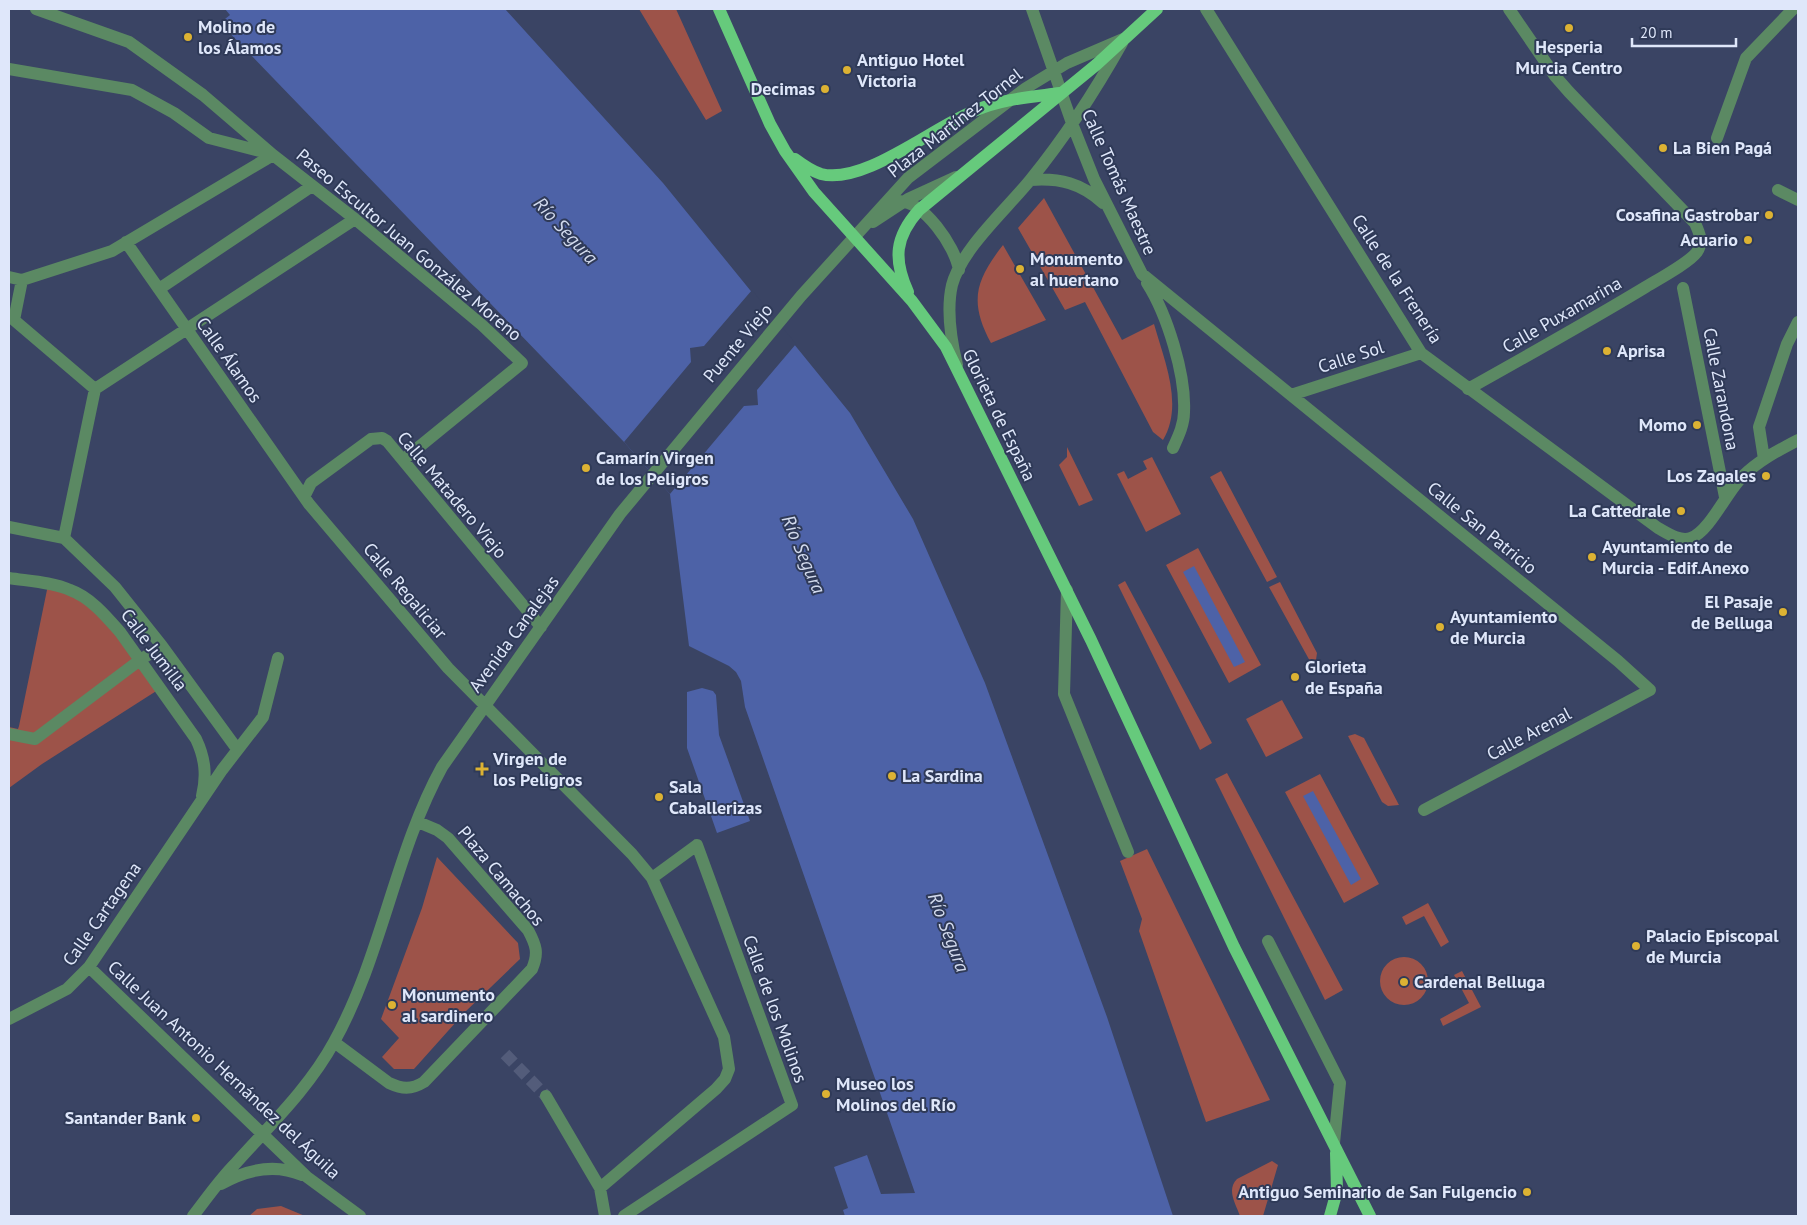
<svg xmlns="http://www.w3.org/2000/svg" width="1807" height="1225" viewBox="0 0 1807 1225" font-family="'PT Sans',sans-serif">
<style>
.green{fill:#9d5349}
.water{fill:#4d62a7}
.pier{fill:#3a4464}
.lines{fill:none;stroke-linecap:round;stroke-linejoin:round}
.minor-tunnel{stroke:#535c7a;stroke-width:12;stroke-dasharray:12 6;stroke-linecap:butt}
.minor{stroke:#5b8963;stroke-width:12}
.major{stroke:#66ca7c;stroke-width:12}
.poi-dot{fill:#dcb233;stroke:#2f3a58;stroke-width:2}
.labels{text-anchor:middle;stroke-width:4;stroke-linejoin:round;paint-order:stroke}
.poi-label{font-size:18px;font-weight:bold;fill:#dfe7fa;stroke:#2f3a58;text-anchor:start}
.street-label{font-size:18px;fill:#dfe7fa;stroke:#2f3a58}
.water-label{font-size:19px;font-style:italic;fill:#d2daed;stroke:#2f3a58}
</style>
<rect width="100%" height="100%" fill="#3a4464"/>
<!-- green -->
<path class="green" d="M639,9H676L722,111L706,120Z
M1044,198L1122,340L1154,324C1164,360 1184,405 1163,440L1153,432L1085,302L1065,310L1018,228Z
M1003,245L1046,320L991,343C969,302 975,281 1003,245Z
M1067,447L1093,500L1079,506L1059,465L1067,457Z
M1152,457L1181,514L1146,532L1117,474L1124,471L1128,479L1147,469L1143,461Z
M1221,471L1277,577L1267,582L1210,477Z
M1198,548L1261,665L1229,683L1166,565Z
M1125,581L1212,743L1200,750L1118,585Z
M1280,582L1317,653L1316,660L1311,663L1269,587Z
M48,585L87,599L161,688L42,764L9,788V727L18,729L19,726Z
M1282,700L1303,738L1266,757L1246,719Z
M1355,734L1364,738L1399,805L1388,806L1382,802L1348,736Z
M1227,773L1343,990L1325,1000L1215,779Z
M1320,774L1379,884L1344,903L1285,792Z
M1147,849L1270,1100L1206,1122L1139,931L1142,919L1120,861Z
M437,857L518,943L520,959L465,1012L414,1069H394L382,1057L399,1038L381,1019L422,908Z
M1428,903L1449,942L1441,947L1424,916L1406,925L1402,917Z
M1380 981a24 24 0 1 1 48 0a24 24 0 1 1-48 0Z
M1462,971L1481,1007L1443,1026L1440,1019L1469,1003L1454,975Z
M1272,1161L1278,1165L1263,1216H1240C1236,1204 1226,1190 1237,1179Z
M281,1206L305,1216H249L257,1209Z"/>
<!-- water -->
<path class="water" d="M225,9H505L663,183L850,413L913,519L985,683L1107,1017L1173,1216H845L843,1210L848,1208L834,1167L867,1155L881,1194L915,1193L745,707L741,681L736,672L729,666L689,646L670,494L624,442L220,23L230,15Z
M1194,566L1245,662L1234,667L1183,572Z
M702,688L713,691L716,695L719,735L750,821L717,833L687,748V692Z
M1313,791L1361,879L1351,885L1303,796Z"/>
<!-- pier -->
<path class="pier" d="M752,290L796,344L757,390L758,405L744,406L670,494L624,442L691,362L690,348L704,346Z"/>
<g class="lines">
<!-- minor-tunnel -->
<path class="minor-tunnel" d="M505,1054L546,1096"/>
<!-- minor -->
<path class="minor" d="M36,9L129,42L203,95L273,155L355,219L482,325L522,363L403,460
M1032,9L1073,126L1094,179L1142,274L1618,661L1650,690L1424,810
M1206,9L1421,353L1658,528C1667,533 1680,542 1691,538C1710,531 1727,491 1743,476C1759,460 1779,450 1798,440
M9,69L132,90L174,113L209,138L268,153
M1717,138L1746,58L1793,9
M1031,180C1060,178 1081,183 1103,203
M1778,190L1798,200
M898,201C924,201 955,246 959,270
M873,222L908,199L956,177
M126,242L309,504L448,668L632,854L652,878L724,1037L729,1069L725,1079L716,1089L600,1188L605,1216
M9,277L22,280L112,251L273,155
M22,280L14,320L95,389L64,538
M1147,283C1167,314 1186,375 1184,412C1184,425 1178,437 1173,448
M1683,288L1725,497
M159,289L312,186
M957,365C951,340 946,311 952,285C962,248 1007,209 1031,179C1066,136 1095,91 1122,43
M95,389L355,219
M1468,389C1527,356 1586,323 1644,288C1657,280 1689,263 1697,252C1704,242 1699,232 1695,223L1569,92L1555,76L1509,9
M1291,395L1421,353
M1764,459L1759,427L1787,344L1798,322
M305,495L311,483L371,439L382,438L387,441L541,627
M9,527L64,538L115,587L162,646L237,749
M9,578C28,581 52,582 70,590C90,597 106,616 120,632L196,739C205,758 207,775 202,796
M1067,590L1064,694L1128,852
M9,734L35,739L140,660L162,646
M1268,941L1340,1083L1334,1143
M89,967L307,1177L360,1216
M9,1019L67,989L89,967L222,770L263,717L278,658
M334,1042L389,1083C402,1089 411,1090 424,1082L532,969C539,953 536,945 528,930L448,838L437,830L418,822
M546,1096L600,1188
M221,1184C246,1170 274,1163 302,1175
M193,1216C207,1198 220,1179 236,1163C270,1125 309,1088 334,1042C382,956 395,852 442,767L620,514L801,296L908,178L1026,88L1067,63L1123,39
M624,1216L792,1105L697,845L652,878"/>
<!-- major -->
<path class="major" d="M719,9L770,124L785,151L814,192L912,301L946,347L1091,640L1234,947L1370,1216
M795,159C803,165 811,171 821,174C864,185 933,127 974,111C1001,99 1031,97 1060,93
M908,292C893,259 895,237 919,210L1096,65L1157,9
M1330,1216L1337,1191L1336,1153"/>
</g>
<!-- markers -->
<g class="poi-dot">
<circle cx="1569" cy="28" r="5"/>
<circle cx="188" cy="37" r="5"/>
<circle cx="847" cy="70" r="5"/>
<circle cx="825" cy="89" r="5"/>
<circle cx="1663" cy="148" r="5"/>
<circle cx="1769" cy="215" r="5"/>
<circle cx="1748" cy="240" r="5"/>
<circle cx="1020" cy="269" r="5"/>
<circle cx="1607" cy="351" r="5"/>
<circle cx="1697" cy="425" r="5"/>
<circle cx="586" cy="468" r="5"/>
<circle cx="1766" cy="476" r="5"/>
<circle cx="1681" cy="511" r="5"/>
<circle cx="1592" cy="557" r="5"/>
<circle cx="1783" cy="612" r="5"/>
<circle cx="1440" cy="627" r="5"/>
<circle cx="1295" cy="677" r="5"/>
<path d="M479.5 761.5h5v5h5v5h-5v5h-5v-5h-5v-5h5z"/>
<circle cx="892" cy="776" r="5"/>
<circle cx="659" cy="797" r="5"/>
<circle cx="1636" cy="946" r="5"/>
<circle cx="1404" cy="982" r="5"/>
<circle cx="392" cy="1005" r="5"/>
<circle cx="826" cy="1094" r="5"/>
<circle cx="196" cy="1118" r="5"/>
<circle cx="1527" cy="1192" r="5"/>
</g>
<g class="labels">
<!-- poi labels -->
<g class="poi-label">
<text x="198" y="33">Molino de<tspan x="198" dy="21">los Álamos</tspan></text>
<text x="1569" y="53" text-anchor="middle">Hesperia<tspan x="1569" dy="21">Murcia Centro</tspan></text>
<text x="857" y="66">Antiguo Hotel<tspan x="857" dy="21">Victoria</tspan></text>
<text x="815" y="95" text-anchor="end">Decimas</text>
<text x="1673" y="154">La Bien Pagá</text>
<text x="1759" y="221" text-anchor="end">Cosafina Gastrobar</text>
<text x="1738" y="246" text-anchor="end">Acuario</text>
<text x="1030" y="265">Monumento<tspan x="1030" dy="21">al huertano</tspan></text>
<text x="1617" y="357">Aprisa</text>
<text x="1687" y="431" text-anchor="end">Momo</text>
<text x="596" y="464">Camarín Virgen<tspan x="596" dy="21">de los Peligros</tspan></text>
<text x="1756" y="482" text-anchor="end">Los Zagales</text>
<text x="1671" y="517" text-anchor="end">La Cattedrale</text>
<text x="1602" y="553">Ayuntamiento de<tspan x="1602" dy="21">Murcia - Edif.Anexo</tspan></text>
<text x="1773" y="608" text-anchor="end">El Pasaje<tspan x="1773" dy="21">de Belluga</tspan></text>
<text x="1450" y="623">Ayuntamiento<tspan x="1450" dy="21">de Murcia</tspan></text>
<text x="1305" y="673">Glorieta<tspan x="1305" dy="21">de España</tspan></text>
<text x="493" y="765">Virgen de<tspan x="493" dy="21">los Peligros</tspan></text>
<text x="902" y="782">La Sardina</text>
<text x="669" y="793">Sala<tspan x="669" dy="21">Caballerizas</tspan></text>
<text x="1646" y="942">Palacio Episcopal<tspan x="1646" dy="21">de Murcia</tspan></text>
<text x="1414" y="988">Cardenal Belluga</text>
<text x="402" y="1001">Monumento<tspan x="402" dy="21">al sardinero</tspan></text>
<text x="836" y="1090">Museo los<tspan x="836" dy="21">Molinos del Río</tspan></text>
<text x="186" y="1124" text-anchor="end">Santander Bank</text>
<text x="1517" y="1198" text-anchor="end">Antiguo Seminario de San Fulgencio</text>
</g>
<!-- street labels -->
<g class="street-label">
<text transform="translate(955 123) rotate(-38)" y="6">Plaza Martínez Tornel</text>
<text transform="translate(1119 182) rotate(66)" y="6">Calle Tomás Maestre</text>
<text transform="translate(409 245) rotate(40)" y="6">Paseo Escultor Juan González Moreno</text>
<text transform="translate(1397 279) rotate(57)" y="6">Calle de la Frenería</text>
<text transform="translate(1562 315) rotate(-30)" y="6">Calle Puxamarina</text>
<text transform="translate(738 343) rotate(-50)" y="6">Puente Viejo</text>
<text transform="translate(1351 357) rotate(-18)" y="6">Calle Sol</text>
<text transform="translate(229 360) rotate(55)" y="6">Calle Álamos</text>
<text transform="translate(1721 389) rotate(79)" y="6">Calle Zarandona</text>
<text transform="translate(999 415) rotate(64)" y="6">Glorieta de España</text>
<text transform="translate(452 495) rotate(50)" y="6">Calle Matadero Viejo</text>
<text transform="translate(1482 528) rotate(39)" y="6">Calle San Patricio</text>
<text transform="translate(405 591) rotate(50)" y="6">Calle Regaliciar</text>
<text transform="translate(514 634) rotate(-54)" y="6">Avenida Canalejas</text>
<text transform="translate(154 650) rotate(53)" y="6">Calle Jumilla</text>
<text transform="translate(1529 734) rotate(-28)" y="6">Calle Arenal</text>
<text transform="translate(501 876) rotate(50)" y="6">Plaza Camachos</text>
<text transform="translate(102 914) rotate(-55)" y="6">Calle Cartagena</text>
<text transform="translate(775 1009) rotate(70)" y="6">Calle de los Molinos</text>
<text transform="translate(224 1070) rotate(43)" y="6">Calle Juan Antonio Hernández del Águila</text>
</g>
<!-- water labels -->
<g class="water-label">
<text transform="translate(566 230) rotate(47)" y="7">Río Segura</text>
<text transform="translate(804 554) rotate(67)" y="7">Río Segura</text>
<text transform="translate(949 932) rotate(69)" y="7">Río Segura</text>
</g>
</g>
<!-- border -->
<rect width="1807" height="1225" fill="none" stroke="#dfe7fa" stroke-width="20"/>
<!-- scale -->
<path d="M1632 38v8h104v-8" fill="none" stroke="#dfe7fa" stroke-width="2.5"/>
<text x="1640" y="38" font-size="15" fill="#dfe7fa" stroke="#2f3a58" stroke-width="4" paint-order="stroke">20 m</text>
</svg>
